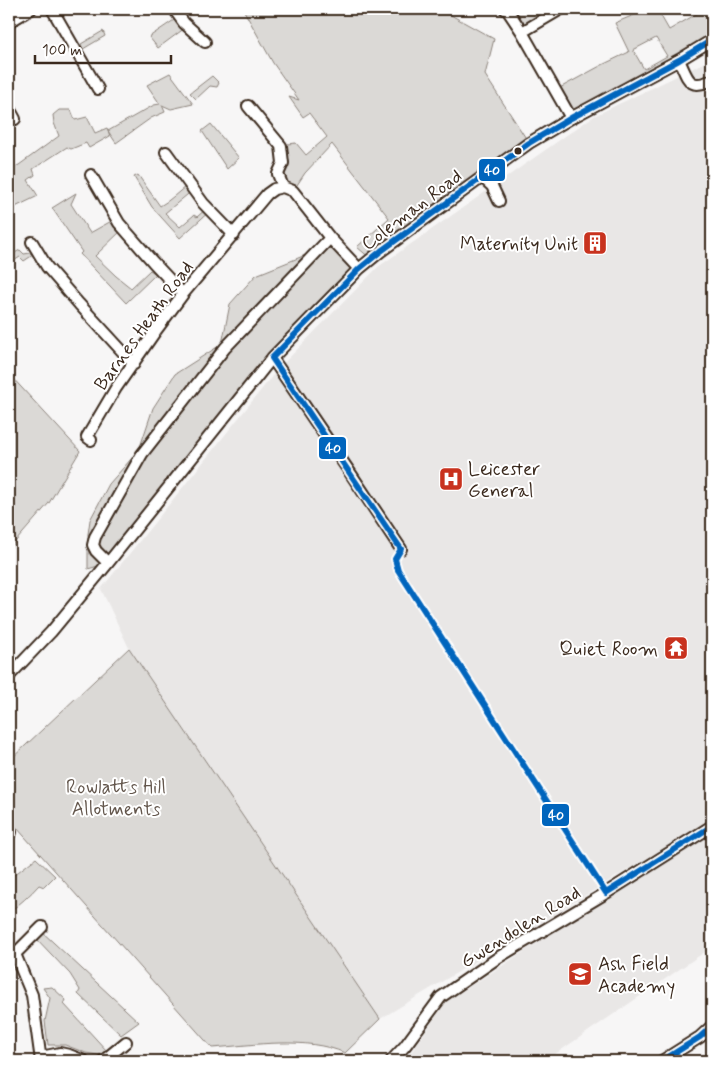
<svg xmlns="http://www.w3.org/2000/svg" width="721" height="1070" viewBox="0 0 721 1070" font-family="Mynerve,sans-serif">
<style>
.built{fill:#e9e7e6}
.green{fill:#dbd9d6;stroke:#8b827a;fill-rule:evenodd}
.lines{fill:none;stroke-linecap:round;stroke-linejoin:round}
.street-casing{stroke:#3b2a1e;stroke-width:14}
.street{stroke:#fff;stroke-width:10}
.bus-1-casing{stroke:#fff;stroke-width:10}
.bus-1{stroke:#0065bd;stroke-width:6}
.bus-dot{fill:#3b2a1e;stroke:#fff;stroke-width:2}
.labels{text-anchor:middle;stroke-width:4;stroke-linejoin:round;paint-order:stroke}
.street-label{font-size:19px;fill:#3b2a1e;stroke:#fff}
.poi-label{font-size:19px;fill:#3b2a1e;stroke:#fff;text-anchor:end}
.park-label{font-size:19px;fill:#63564c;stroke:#fff}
.line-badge{stroke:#fff;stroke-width:2}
.badge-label{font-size:14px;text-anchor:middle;font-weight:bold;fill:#fff}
</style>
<rect width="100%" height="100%" fill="#f7f6f6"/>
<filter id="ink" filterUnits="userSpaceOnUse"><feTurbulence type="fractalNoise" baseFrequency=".02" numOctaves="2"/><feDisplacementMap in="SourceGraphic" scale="10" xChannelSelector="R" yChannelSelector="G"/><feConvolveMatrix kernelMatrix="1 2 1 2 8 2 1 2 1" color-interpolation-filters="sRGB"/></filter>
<g filter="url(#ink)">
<!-- built -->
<path class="built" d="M712,59V819L380,1019L129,648L101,589L278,369L378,267L594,116Z
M712,835V947L545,1061H414L410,1054L446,1002L565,925L709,836Z"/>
<!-- green -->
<path class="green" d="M243,9H440L494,39L485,75L529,143L371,259L357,247L389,218L332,144L305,173L293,191L283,187L280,145L296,143L306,155L327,137L309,113L303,117L289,97L299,100L273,63Z
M505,9H541L546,18L522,32Z
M648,9H657L669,30L705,9H712V40L571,118L556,90L602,65L629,52L615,23ZM656,38L667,56L644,69L633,50Z
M177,18L185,28L158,48L149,37Z
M103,31L105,36L83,49L81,44Z
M170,73L193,104L171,109L162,105L165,112L151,118L116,143L108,131L154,105L160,104L147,85Z
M212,76L219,83L217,87L210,86L196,99L190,93Z
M59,110H71L75,120L87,117L95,133L107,128L110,136L89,148L86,143L71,149L67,147L33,169L35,175L28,180L38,196L9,210V170L19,165L59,136L54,123L53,115Z
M211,124L239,158L227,169L202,131Z
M138,175L160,206C171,200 179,191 189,184L193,190L165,213L180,227L194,215L197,217L208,207L211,210L180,238L152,207L134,177Z
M76,193L71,204L90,233L115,219L123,229L95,256L116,276L131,288L150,270L156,274L126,303L80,254L82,252L52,208Z
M330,238L359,269L272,358L108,563L88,569V534L90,520L109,484L139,450L153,408L175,374L222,344L230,304L256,275L318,250Z
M20,250L24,254L30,253L33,255L24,261L20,257L9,264V256Z
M9,374L80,451L49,503L9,549Z
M129,648L380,1019L345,1053C306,1036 254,1045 212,1048L9,819V761Z
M36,858L55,876L44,887L39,885C30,895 20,904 9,912V879Z
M40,930L139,1022L121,1035L78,994L80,990L70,974L34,936Z
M52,987L66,1000L64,1004L107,1051L103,1056L86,1053L65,1045H48L45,1021L50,998L43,988Z"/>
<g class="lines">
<defs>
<path id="street" d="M52,9L98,89
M174,9L184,23L205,42
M505,9L508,11L522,32L571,118
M9,22L31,9
M522,32L561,9
M679,60C688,78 688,91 712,80
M248,106L281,146L283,163L278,174L283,187
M9,108L15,119
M166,152L203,203L234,235
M91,175L119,223L153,262L183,294
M482,177L492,186L499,201
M32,242L47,267L79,304L134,364
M272,358L349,471L401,549
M91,440L87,437L116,388L157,329L183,294L267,194L274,189L283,187L293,191L330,238L359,269
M108,563L96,551L93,545L95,537L142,454L225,348L330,238
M9,676L51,632L108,563L272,358L359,269L381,251L529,143L571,118L679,60L712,40
M9,834L11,832
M41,1057L60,1053L69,1055L84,1061
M41,1061L32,995L15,954L42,927
M103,1061L126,1042
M391,1061L405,1046L441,997L499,957L606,893L712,826
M662,1061L700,1037L712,1026"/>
</defs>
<!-- street casing -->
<use href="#street" class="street-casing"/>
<!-- street -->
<use href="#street" class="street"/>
<defs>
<path id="bus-1" d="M712,40L679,60L571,118L529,143L381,251L359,269L272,358L401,549L395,559L398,570L606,893L712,826
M662,1061L700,1037L712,1026"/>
</defs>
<!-- bus-1 casing -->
<use href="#bus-1" class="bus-1-casing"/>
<!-- bus-1 -->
<use href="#bus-1" class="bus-1"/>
</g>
</g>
<!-- icons -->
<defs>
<symbol id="building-square" viewBox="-11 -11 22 22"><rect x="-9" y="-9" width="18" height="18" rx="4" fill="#c8321e" stroke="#fff"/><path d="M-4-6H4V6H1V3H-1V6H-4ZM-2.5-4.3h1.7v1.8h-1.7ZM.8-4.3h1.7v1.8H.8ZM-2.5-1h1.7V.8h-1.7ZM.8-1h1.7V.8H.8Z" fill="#fff"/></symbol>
<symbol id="hospital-square" viewBox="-11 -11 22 22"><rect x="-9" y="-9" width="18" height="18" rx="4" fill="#c8321e" stroke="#fff"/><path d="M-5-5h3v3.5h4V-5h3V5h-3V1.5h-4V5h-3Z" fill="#fff"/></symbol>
<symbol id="temple-square" viewBox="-11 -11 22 22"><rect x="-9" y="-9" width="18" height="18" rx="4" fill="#c8321e" stroke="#fff"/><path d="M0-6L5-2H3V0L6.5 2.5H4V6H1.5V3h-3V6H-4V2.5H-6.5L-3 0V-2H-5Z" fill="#fff"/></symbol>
<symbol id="school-square" viewBox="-11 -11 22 22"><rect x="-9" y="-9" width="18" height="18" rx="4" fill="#c8321e" stroke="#fff"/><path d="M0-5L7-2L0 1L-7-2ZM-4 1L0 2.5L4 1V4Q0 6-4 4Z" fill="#fff"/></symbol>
</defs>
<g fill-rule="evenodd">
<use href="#building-square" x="581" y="229" width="28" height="28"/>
<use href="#hospital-square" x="437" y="465" width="28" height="28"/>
<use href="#temple-square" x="662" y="634" width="28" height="28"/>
<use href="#school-square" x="566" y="960" width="28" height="28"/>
</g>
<!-- markers -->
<circle class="bus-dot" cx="518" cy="151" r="4.5"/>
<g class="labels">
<!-- street labels -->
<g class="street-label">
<text transform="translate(411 209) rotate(-37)" y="7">Coleman Road</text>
<text transform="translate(143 325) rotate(-54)" y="7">Barnes Heath Road</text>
<text transform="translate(520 926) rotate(-32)" y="7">Gwendolen Road</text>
</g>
<!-- poi labels -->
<g class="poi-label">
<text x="578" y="250">Maternity Unit</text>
<text x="468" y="475" text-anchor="start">Leicester<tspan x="468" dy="22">General</tspan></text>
<text x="658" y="655">Quiet Room</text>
<text x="598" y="970" text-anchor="start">Ash Field<tspan x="598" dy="22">Academy</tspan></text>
</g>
<!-- park labels -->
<g class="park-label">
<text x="116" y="793">Rowlatts Hill<tspan x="116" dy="22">Allotments</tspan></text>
</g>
</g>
<g class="line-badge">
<rect x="478" y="158" width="28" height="24" rx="5" fill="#0065bd"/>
<rect x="318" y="436" width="29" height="24" rx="5" fill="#0065bd"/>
<rect x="541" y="803" width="29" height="24" rx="5" fill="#0065bd"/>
</g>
<g class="badge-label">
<text x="492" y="175">40</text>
<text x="333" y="453">40</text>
<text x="556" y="820">40</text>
</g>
<!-- margin -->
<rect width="721" height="1070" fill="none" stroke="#fff" stroke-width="30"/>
<rect x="15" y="15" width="691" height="1040" fill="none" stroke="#3b2a1e" stroke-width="2" filter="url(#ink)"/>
<!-- scale -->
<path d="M35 55v8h136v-8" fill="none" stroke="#3b2a1e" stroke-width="2.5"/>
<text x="42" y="55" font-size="15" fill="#3b2a1e" stroke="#ffffff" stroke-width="4" paint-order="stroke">100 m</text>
</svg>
